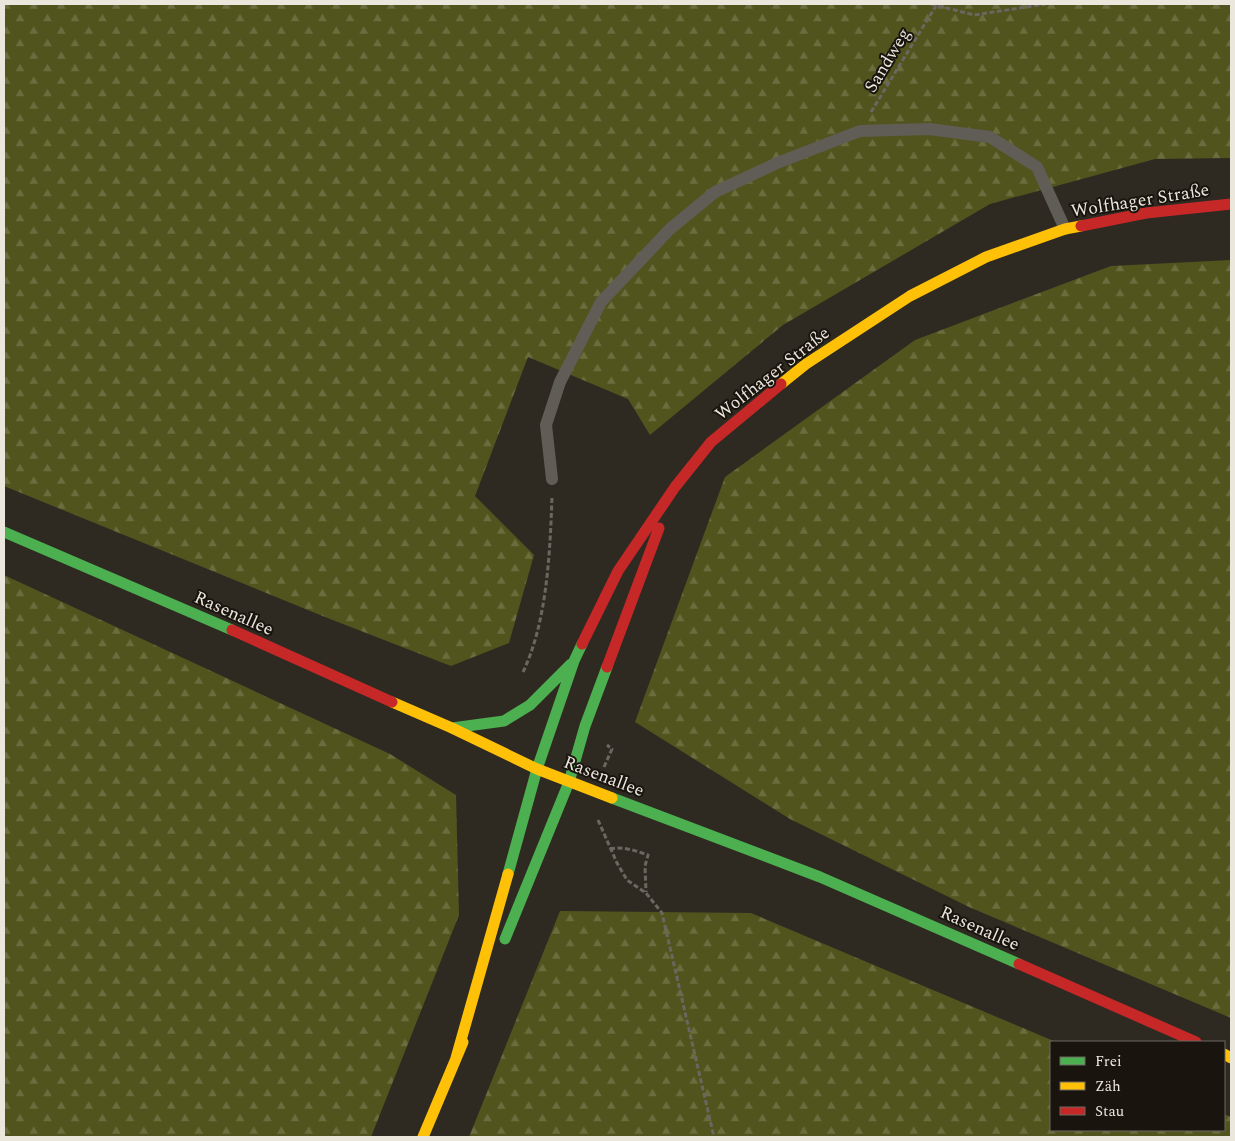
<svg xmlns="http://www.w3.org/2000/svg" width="1235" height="1141" viewBox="0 0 1235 1141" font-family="Spectral,serif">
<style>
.forest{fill:url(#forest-firs)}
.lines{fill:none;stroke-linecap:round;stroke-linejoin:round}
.path{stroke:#6a6761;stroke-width:3;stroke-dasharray:5 2.5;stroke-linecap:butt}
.lane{stroke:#605d57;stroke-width:12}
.fast{stroke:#4caf50;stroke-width:11}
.slow{stroke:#ffc107;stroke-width:11}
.jam{stroke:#c62828;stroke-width:11}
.labels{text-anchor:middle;stroke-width:4;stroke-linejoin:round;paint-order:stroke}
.street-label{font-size:18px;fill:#ece7dd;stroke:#19150e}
</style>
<defs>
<pattern id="forest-firs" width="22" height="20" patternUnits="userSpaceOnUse" patternTransform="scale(1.25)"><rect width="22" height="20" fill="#51541d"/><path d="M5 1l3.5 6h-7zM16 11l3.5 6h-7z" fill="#6a6d3d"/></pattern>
</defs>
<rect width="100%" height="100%" fill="#2e2a22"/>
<!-- forest -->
<path class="forest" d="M4,4H1231V158L1155,159L990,204L783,325L650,435L628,399L528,357L475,496L534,555L509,643L451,666L325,617L4,486Z
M1231,260V1018L969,907L790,819L635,722L725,477L915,340L1111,266Z
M4,575L390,754L456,795L459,915L371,1137H4Z
M560,911L751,913L1056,1042H1051V1130H1224V1114L1231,1117V1137H469Z"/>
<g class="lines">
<!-- path -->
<path class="path" d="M931,4L974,15L1046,4
M871,112L937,4
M523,672C547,622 550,553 552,497
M604,767L612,749L607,745
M598,820L617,863L627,880L646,893L662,913L714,1137
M610,849C623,846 636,851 648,855L645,866L646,892"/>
<!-- lane -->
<path class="lane" d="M552,479L546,425L560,382L601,302L670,229L715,192L777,163L860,131L929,129L990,137L1037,167L1065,229"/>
<!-- fast -->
<path class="fast" d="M4,532L232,630
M452,728L504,721L530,705L571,664
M612,798L820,877L1019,964
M508,874L537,769L574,661L582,644
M505,939L569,782L585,726L607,667"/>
<!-- slow -->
<path class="slow" d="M781,384L806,364L910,296L986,257L1065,229L1081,226
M392,702L452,728L537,769L612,798
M1224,1054L1231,1058
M456,1058L508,874
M423,1137L463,1042"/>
<!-- jam -->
<path class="jam" d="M1081,226L1146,213L1231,204
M232,630L392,702
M582,644L618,571L675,487L711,442L781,384
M607,667L659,528
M1019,964L1196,1042"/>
</g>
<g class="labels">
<!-- street labels -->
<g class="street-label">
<text transform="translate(887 60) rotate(-59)" y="6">Sandweg</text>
<text transform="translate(1140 200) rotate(-9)" y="6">Wolfhager Straße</text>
<text transform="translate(772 373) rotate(-38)" y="6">Wolfhager Straße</text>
<text transform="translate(234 613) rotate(24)" y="6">Rasenallee</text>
<text transform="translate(604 776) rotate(21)" y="6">Rasenallee</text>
<text transform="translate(980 928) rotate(24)" y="6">Rasenallee</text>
</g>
</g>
<!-- border -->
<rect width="1235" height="1141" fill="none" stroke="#ece7dd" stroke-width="10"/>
<!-- legend -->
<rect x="1050" y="1041" width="175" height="90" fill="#19150e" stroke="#6d6961"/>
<rect x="1060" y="1057" width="25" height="8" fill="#4caf50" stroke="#6d6961"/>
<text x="1095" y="1066" font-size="15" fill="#ece7dd">Frei</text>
<rect x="1060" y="1082" width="25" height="8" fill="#ffc107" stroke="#6d6961"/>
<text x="1095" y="1091" font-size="15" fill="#ece7dd">Zäh</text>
<rect x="1060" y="1107" width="25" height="8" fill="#c62828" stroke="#6d6961"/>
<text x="1095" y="1116" font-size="15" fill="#ece7dd">Stau</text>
</svg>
